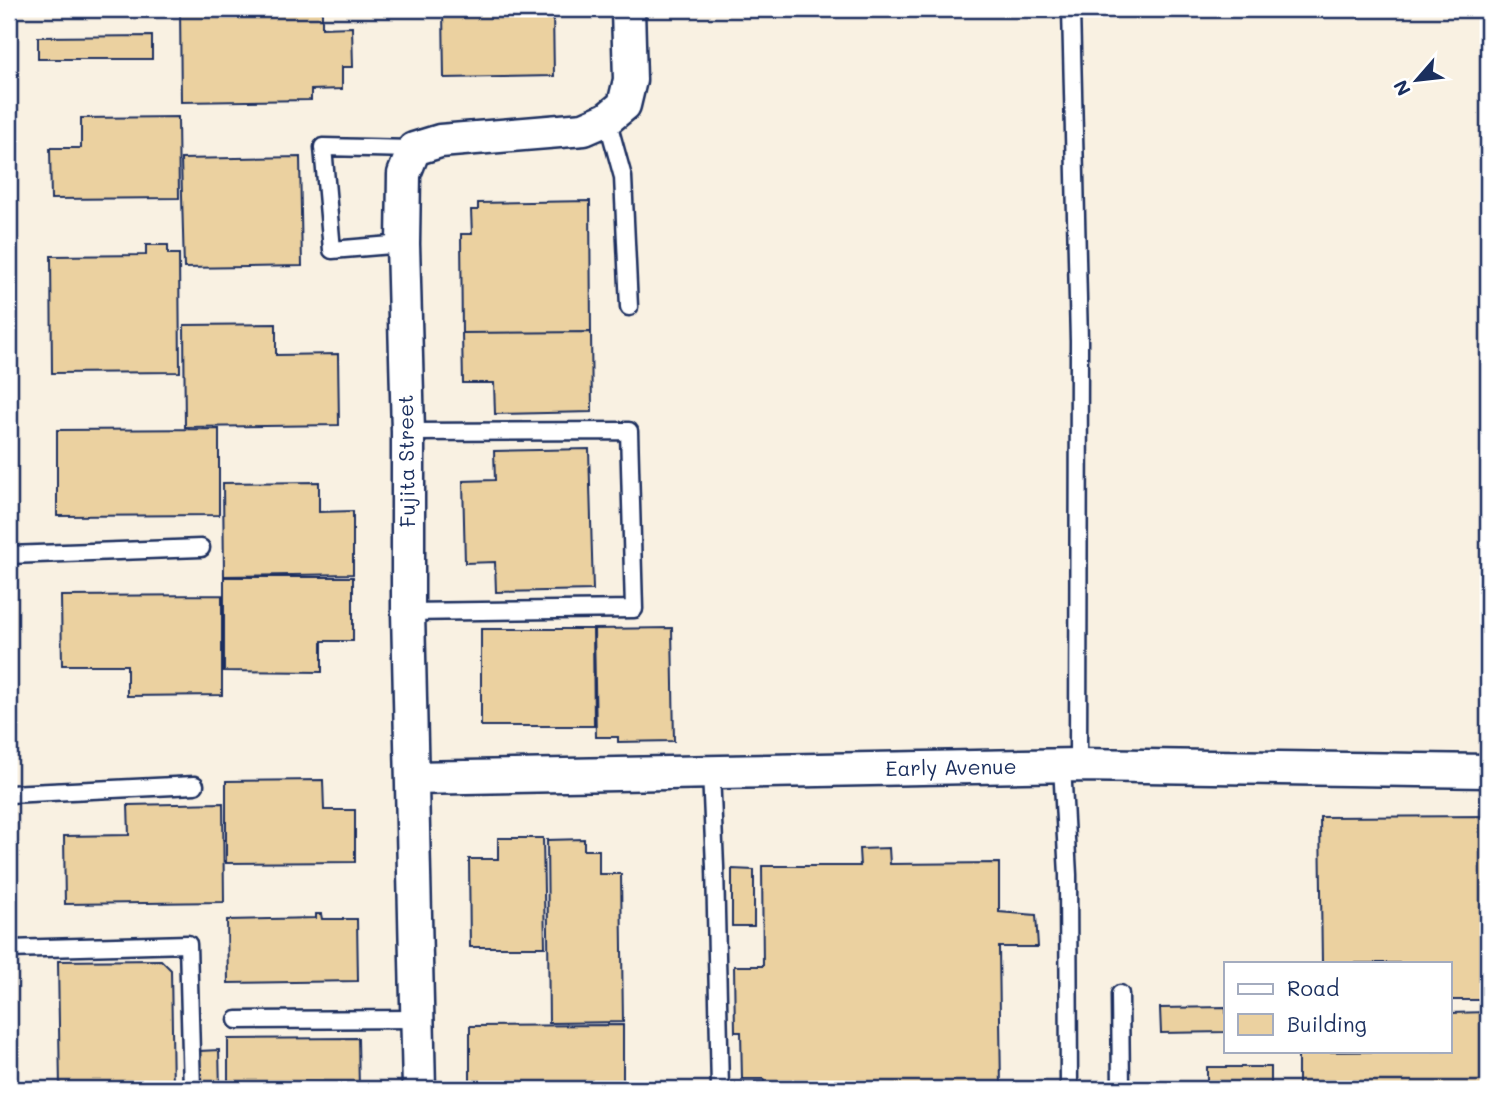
<svg xmlns="http://www.w3.org/2000/svg" width="1497" height="1098" viewBox="0 0 1497 1098" font-family="Mali,sans-serif">
<style>
.built{fill:#f9f1e2;fill-rule:evenodd}
.building{fill:#ebd1a0;stroke:#1b2f5e;stroke-width:2}
.lines{fill:none;stroke-linecap:round;stroke-linejoin:round}
.service-casing{stroke:#1b2f5e;stroke-width:21}
.minor-casing{stroke:#1b2f5e;stroke-width:37}
.service{stroke:#fff;stroke-width:16}
.minor{stroke:#fff;stroke-width:32}
.labels{text-anchor:middle;stroke-width:5;stroke-linejoin:round;paint-order:stroke}
.street-label{font-size:21px;fill:#1b2f5e;stroke:#fff}
</style>
<rect width="100%" height="100%" fill="#fff"/>
<filter id="ink" filterUnits="userSpaceOnUse"><feTurbulence type="fractalNoise" baseFrequency=".0143" numOctaves="2"/><feDisplacementMap in="SourceGraphic" scale="14" xChannelSelector="R" yChannelSelector="G"/><feConvolveMatrix kernelMatrix="1 2 1 2 8 2 1 2 1" color-interpolation-filters="sRGB"/></filter>
<g filter="url(#ink)">
<!-- built -->
<path class="built" d="M9,9H1488V1089H9ZM1226,963H1450V1051H1226Z"/>
<!-- building -->
<path class="building" d="M180,9H322V28L352,27L353,67H342V89L311,90V100L181,102Z
M443,9H538V11H553L554,76L444,78Z
M152,36V59H38V37Z
M178,117L179,198L51,199L50,148H81V118Z
M300,157L302,266L184,268L181,159Z
M590,201L591,332L462,333L461,234H472L471,210H478V203Z
M146,245H168V254H179L180,372L52,373L51,256L146,255Z
M276,324V355L338,354L339,425L185,427L184,325Z
M591,332L592,412L495,414L494,383H463L462,333Z
M219,429V515L57,516V430Z
M589,449L593,590L496,592L495,562L465,563L463,481L495,480L494,451Z
M319,482V512L353,511V574L224,576L223,483Z
M224,577H353V641H322V672L224,671Z
M222,595V695L127,696V665H62L61,596Z
M672,628L674,741L618,742V737H596L594,629Z
M481,629H593L594,726H481Z
M323,780L324,810H355V862L226,863V781Z
M223,803L224,902L65,904L64,836L129,835L128,805Z
M1488,816V1000H1450V963H1322L1320,817Z
M498,838H543L545,947H470L469,859H498Z
M584,839V850H599V874H621L623,1022L549,1023L547,840Z
M889,848L890,864L999,863V912L1036,915L1038,947H999L1001,1089H764V1079H742L741,1032H735L734,966H763L762,866H860L859,849Z
M732,869L754,870V926H732Z
M316,914H321L322,919H357L358,981L228,983L227,920L316,918Z
M161,960L171,970L173,1089H60L58,961Z
M1226,1007V1032L1161,1033L1160,1008Z
M1488,1012V1089H1298V1052L1450,1051V1013Z
M623,1025V1089H470V1026Z
M358,1038L359,1089H228V1039Z
M219,1050L220,1089H201L199,1051Z
M1207,1067H1271V1089H1207Z"/>
<g class="lines">
<defs>
<path id="service" d="M1071,9L1079,341L1078,765
M607,119L623,177L629,307
M403,244L332,250L323,147L414,149
M408,432L629,431L634,609L408,612
M9,555L201,548
M1062,766L1068,875L1069,1089
M711,772L715,867L720,1089
M9,794L195,785
M9,949L188,944L192,1089
M1120,994L1121,1089
M237,1020L418,1019"/>
<path id="minor" d="M413,778L1078,765L1488,771
M419,1089L408,612V432L403,244L404,174L414,149L440,141L584,129L607,119L624,105L630,80L628,9"/>
</defs>
<!-- service casing -->
<use href="#service" class="service-casing"/>
<!-- minor casing -->
<use href="#minor" class="minor-casing"/>
<!-- service -->
<use href="#service" class="service"/>
<!-- minor -->
<use href="#minor" class="minor"/>
</g>
</g>
<g class="labels">
<!-- street labels -->
<g class="street-label">
<text transform="translate(407 461) rotate(-91)" y="7">Fujita Street</text>
<text transform="translate(951 768) rotate(-1)" y="7">Early Avenue</text>
</g>
</g>
<!-- margin -->
<rect width="1497" height="1098" fill="none" stroke="#fff" stroke-width="35"/>
<rect x="18" y="18" width="1462" height="1063" fill="none" stroke="#1b2f5e" stroke-width="2.5" filter="url(#ink)"/>
<!-- legend -->
<rect x="1224" y="962" width="228" height="91" fill="#ffffff" stroke="#a4acbf" stroke-width="2"/>
<rect x="1238" y="984" width="35" height="10" fill="#ffffff" stroke="#a4acbf" stroke-width="2"/>
<text x="1287" y="996" font-size="21" fill="#1b2f5e">Road</text>
<rect x="1238" y="1014" width="35" height="21" fill="#ebd1a0" stroke="#a4acbf" stroke-width="2"/>
<text x="1287" y="1032" font-size="21" fill="#1b2f5e">Building</text>
<!-- north arrow -->
<g transform="translate(1417 80) rotate(242)" stroke="#ffffff" stroke-width="5" paint-order="stroke">
<path d="M0-5L12 26L0 18L-12 26Z" fill="#1b2f5e"/>
<text y="-10" font-size="19" font-weight="bold" text-anchor="middle" fill="#1b2f5e">N</text>
</g>
</svg>
